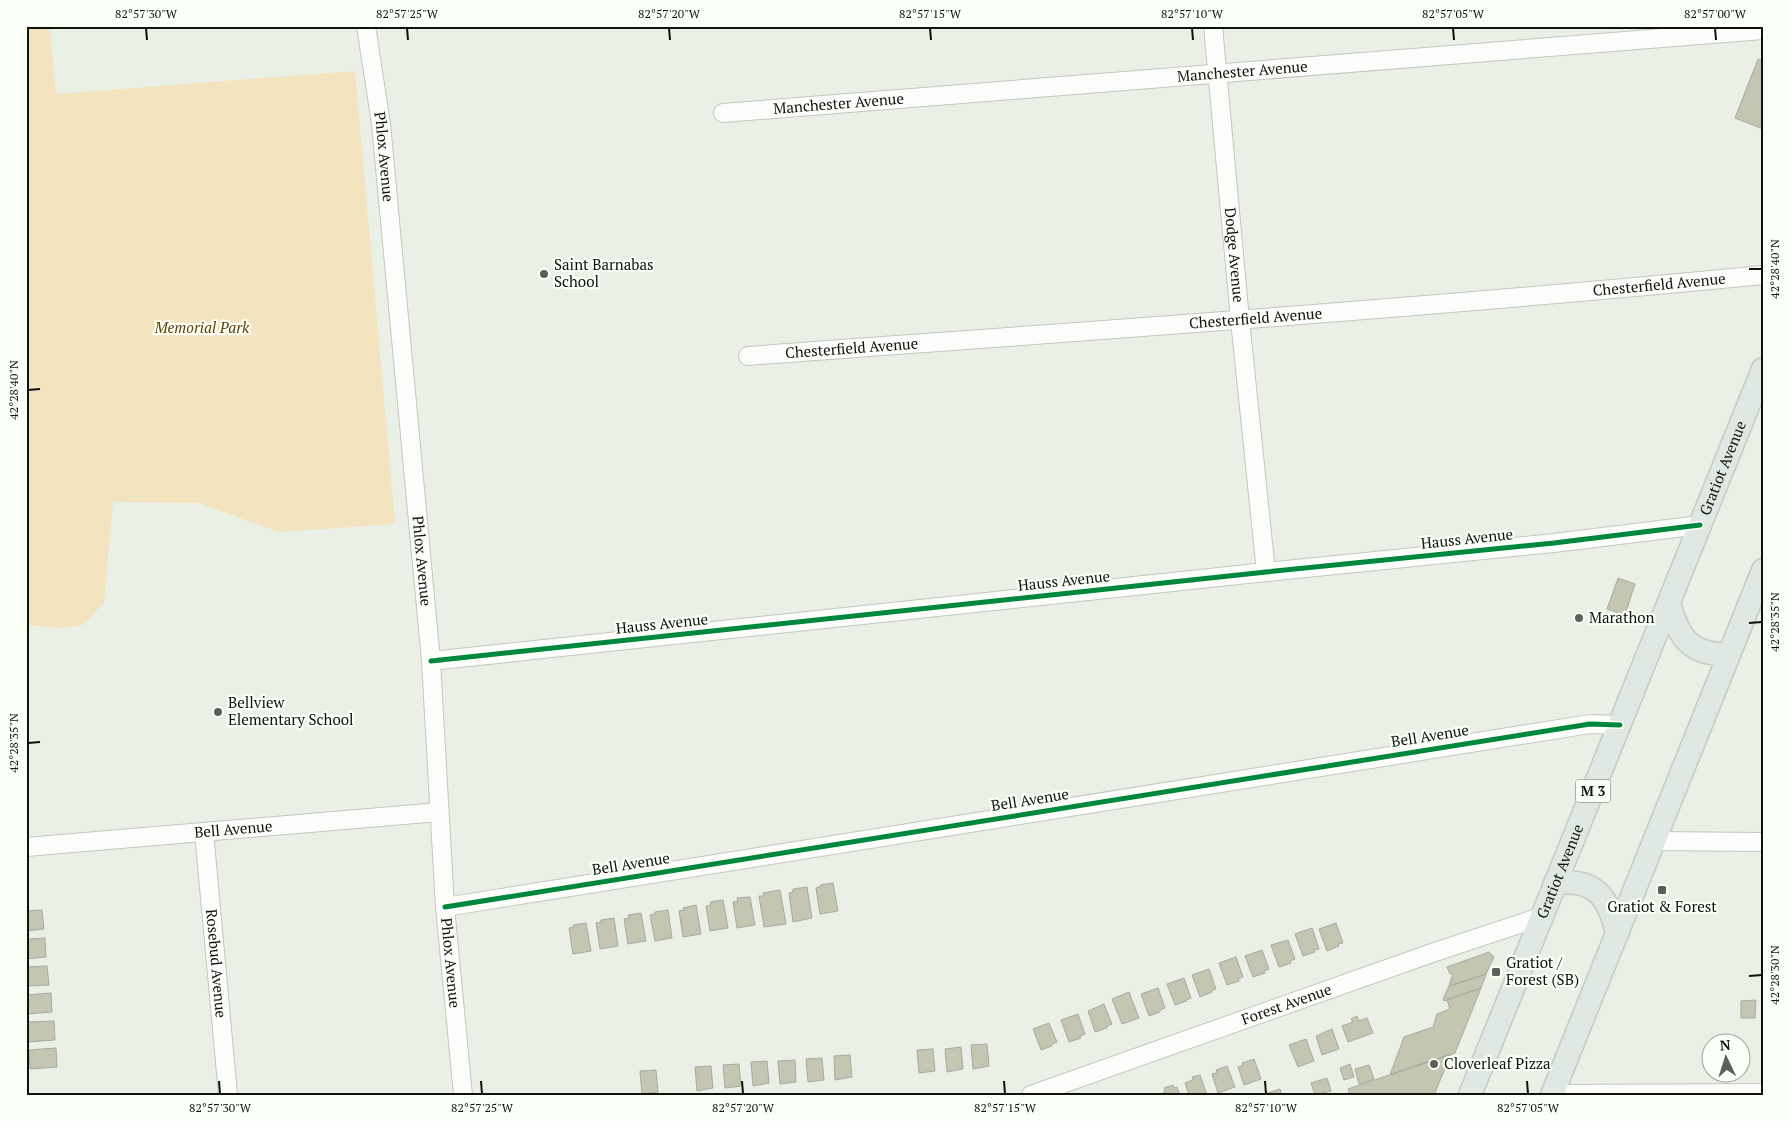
<svg xmlns="http://www.w3.org/2000/svg" width="1789" height="1121" viewBox="0 0 1789 1121" font-family="'PT Serif',serif">
<style>
.green{fill:#f3e3be}
.building{fill:#c4c6b1;stroke:#a7aaa2}
.lines{fill:none;stroke-linecap:round;stroke-linejoin:round}
.minor-casing{stroke:#c3c7c0;stroke-width:20}
.major-casing{stroke:#c8cac6;stroke-width:25}
.minor{stroke:#fcfdfb;stroke-width:18}
.major{stroke:#dfe8e2;stroke-width:22}
.cycleway-casing{stroke:#fafff7;stroke-width:8}
.cycleway{stroke:#00873e;stroke-width:5}
.ticks{fill:none;stroke:#0f120c;stroke-width:2}
.poi-dot{fill:#5c6058;stroke:#fafff7;stroke-width:2}
.labels{text-anchor:middle;stroke-width:4.5;stroke-linejoin:round;paint-order:stroke}
.shield{fill:#fafff7;stroke:#565952;stroke-width:1}
.shield-label{font-size:14px;font-weight:bold;fill:#0f120c}
.street-label{font-size:15px;fill:#0f120c;stroke:#fafff7}
.poi-label{font-size:15px;fill:#0f120c;stroke:#fafff7;text-anchor:start}
.park-label{font-size:15px;font-style:italic;fill:#5f4201;stroke:#fafff7}
.neatline{fill:none;stroke:#0f120c;stroke-width:2}
.ticks-label{font-size:12px;text-anchor:middle;fill:#0f120c}
</style>
<rect width="100%" height="100%" fill="#eaf0e6"/>
<!-- green -->
<path class="green" d="M26,26H49L56,94L355,71L395,524L279,532L198,503L113,502L104,602L84,625L61,628L26,625Z"/>
<!-- building -->
<path class="building" d="M1758,59L1763,61V129L1735,118Z
M1618,578L1635,584L1625,615L1607,609Z
M833,883L838,911L820,914L816,888L820,887V885Z
M807,887L812,918L793,922L789,893L793,892V889Z
M780,890L786,924L764,927L759,896H764L763,893Z
M750,897L755,925L737,928L733,902L738,901L737,898Z
M723,900L728,928L710,931L706,906L711,905L710,902Z
M696,905L701,934L683,937L679,911L684,910L683,908Z
M42,910L44,929L26,931V911Z
M668,910L672,938L655,941L650,915L655,914V912Z
M641,913L646,941L628,944L624,919L629,918L628,915Z
M614,918L618,946L600,949L596,923L601,922V920Z
M586,923L591,951L573,954L569,928L574,927L573,925Z
M1336,923L1343,943L1338,944L1339,946L1327,951L1319,929Z
M1312,928L1319,949L1314,950L1315,952L1303,956L1295,934Z
M45,938L46,957L26,959V939Z
M1288,940L1295,959L1290,961L1291,963L1279,967L1271,945Z
M1262,950L1269,969L1264,971L1265,973L1253,977L1245,956Z
M1489,952L1494,957L1486,974L1449,986L1453,973L1450,974L1447,967Z
M1236,957L1243,977L1238,979L1239,981L1227,985L1219,963Z
M47,966L49,985L26,986V967Z
M1209,969L1216,989L1211,991L1212,992L1200,997L1192,975Z
M1486,974L1481,988L1444,1001L1443,999L1449,986Z
M1184,978L1191,998L1186,1000L1187,1001L1175,1005L1167,984Z
M1158,988L1165,1008L1160,1010V1012L1149,1016L1141,994Z
M1481,988L1455,1053L1390,1075L1404,1037L1433,1027L1437,1014L1450,1009L1447,1000Z
M1129,992L1139,1018L1122,1024L1112,999Z
M51,993L52,1012L26,1014V995Z
M1756,1000L1755,1018H1741V1001Z
M1104,1004L1112,1024L1107,1026V1028L1095,1032L1088,1011Z
M1078,1014L1085,1034L1080,1036L1081,1038L1069,1042L1061,1020Z
M1357,1016L1359,1021L1367,1018L1373,1033L1348,1042L1342,1026L1353,1022L1351,1019Z
M54,1021L55,1040L28,1042L27,1022Z
M1049,1023L1057,1042L1052,1044V1046L1041,1050L1033,1029Z
M1332,1029L1339,1049L1322,1055L1316,1036Z
M1306,1039L1314,1061L1298,1067L1289,1045Z
M987,1044L989,1066L973,1069L971,1045Z
M961,1047L963,1069L947,1072L945,1049Z
M56,1048L57,1067L30,1069L29,1050Z
M933,1049L935,1071L919,1073L917,1050Z
M1451,1054L1434,1095H1350L1348,1089Z
M850,1055L852,1077L835,1080L834,1056Z
M822,1058L824,1080L808,1082L806,1059Z
M1254,1059L1261,1079L1244,1085L1238,1067L1243,1065L1242,1063Z
M795,1060L796,1082L780,1084L778,1061Z
M767,1061L769,1083L753,1086L751,1062Z
M739,1064L741,1086L725,1088L723,1065Z
M1350,1064L1354,1077L1344,1080L1340,1068Z
M1369,1065L1374,1079L1359,1084L1355,1069Z
M711,1066L713,1088L697,1091L695,1067Z
M1227,1066L1235,1087L1218,1093L1212,1074L1217,1073L1216,1070Z
M656,1070L658,1092L642,1094L640,1071Z
M1200,1075L1207,1095H1189L1185,1083L1193,1080L1192,1077Z
M1327,1078L1331,1091L1315,1095L1311,1083Z
M1173,1085L1174,1088L1177,1087L1180,1095H1159L1165,1092L1164,1088Z
M1280,1089L1282,1095H1264V1094Z"/>
<g class="lines">
<defs>
<g id="minor">
<path id="s1" d="M366,26L381,124L431,661L445,907L463,1095"/>
<path id="s2" d="M1213,26L1240,320L1266,572"/>
<path id="s3" d="M723,113L1763,30"/>
<path id="s4" d="M748,356C1086,331 1425,308 1763,275"/>
<path d="M431,661L1266,572L1554,543L1700,525"/>
<path id="s5" d="M204,832L228,1095"/>
<path d="M1654,841L1763,842"/>
<path id="s6" d="M26,847L439,812"/>
<path d="M445,907L1590,724L1620,725"/>
<path d="M1553,1094L1763,1093"/>
<path id="s7" d="M1031,1095L1432,953L1543,916"/>
</g>
<g id="major">
<path d="M1669,602C1678,637 1690,656 1729,654"/>
<path d="M1555,883C1596,878 1609,898 1617,934"/>
<path id="s8" d="M1470,1095L1763,369"/>
<path d="M1552,1095L1763,570"/>
</g>
</defs>
<!-- minor casing -->
<use href="#minor" class="minor-casing"/>
<!-- major casing -->
<use href="#major" class="major-casing"/>
<!-- minor -->
<use href="#minor" class="minor"/>
<!-- major -->
<use href="#major" class="major"/>
<defs>
<path id="cycleway" d="M431,661L1266,572L1554,543L1700,525
M445,907L1590,724L1620,725"/>
</defs>
<!-- cycleway casing -->
<use href="#cycleway" class="cycleway-casing"/>
<!-- cycleway -->
<use href="#cycleway" class="cycleway"/>
</g>
<!-- ticks -->
<path class="ticks" d="M146,28L147,40M407,28L408,40M669,28L670,40M930,28L931,40M1192,28L1193,40M1453,28L1454,40M1715,28L1716,40M1749,269H1762M28,390L40,389M1749,623L1762,622M28,743L40,742M1749,976L1762,975M219,1081L220,1094M481,1081L482,1094M742,1081L743,1094M1004,1081L1005,1094M1265,1081L1266,1094M1527,1081L1528,1094"/>
<!-- markers -->
<g class="poi-dot">
<circle cx="544" cy="274" r="5"/>
<circle cx="1579" cy="618" r="5"/>
<circle cx="218" cy="712" r="5"/>
<rect x="1657" y="885" width="10" height="10" rx="2.5"/>
<rect x="1491" y="967" width="10" height="10" rx="2.5"/>
<circle cx="1434" cy="1064" r="5"/>
</g>
<g class="labels">
<!-- shield labels -->
<rect class="shield" x="1575.5" y="779.5" width="35" height="23" rx="4"/>
<g class="shield-label">
<text x="1593" y="796">M 3</text>
</g>
<!-- street labels -->
<g class="street-label">
<text dy="5" stroke="none"><textPath href="#s3" startOffset="521">Manchester Avenue</textPath></text>
<text dy="5" stroke="none"><textPath href="#s3" startOffset="116">Manchester Avenue</textPath></text>
<text dy="5" stroke="none"><textPath href="#s1" startOffset="132">Phlox Avenue</textPath></text>
<text dy="5" stroke="none"><textPath href="#s2" startOffset="230">Dodge Avenue</textPath></text>
<text dy="5" stroke="none"><textPath href="#s4" startOffset="914">Chesterfield Avenue</textPath></text>
<text dy="5" stroke="none"><textPath href="#s4" startOffset="509">Chesterfield Avenue</textPath></text>
<text dy="5" stroke="none"><textPath href="#s4" startOffset="104">Chesterfield Avenue</textPath></text>
<text dy="5" stroke="none"><textPath href="#s8" startOffset="676">Gratiot Avenue</textPath></text>
<text transform="translate(1467 539) rotate(-6)" y="5">Hauss Avenue</text>
<text dy="5" stroke="none"><textPath href="#s1" startOffset="538">Phlox Avenue</textPath></text>
<text transform="translate(1064 581) rotate(-6)" y="5">Hauss Avenue</text>
<text transform="translate(662 624) rotate(-6)" y="5">Hauss Avenue</text>
<text transform="translate(1430 736) rotate(-9)" y="5">Bell Avenue</text>
<text transform="translate(1030 800) rotate(-9)" y="5">Bell Avenue</text>
<text dy="5" stroke="none"><textPath href="#s6" startOffset="208">Bell Avenue</textPath></text>
<text transform="translate(631 864) rotate(-9)" y="5">Bell Avenue</text>
<text dy="5" stroke="none"><textPath href="#s8" startOffset="241">Gratiot Avenue</textPath></text>
<text dy="5" stroke="none"><textPath href="#s5" startOffset="132">Rosebud Avenue</textPath></text>
<text dy="5" stroke="none"><textPath href="#s1" startOffset="941">Phlox Avenue</textPath></text>
<text dy="5" stroke="none"><textPath href="#s7" startOffset="271">Forest Avenue</textPath></text>
</g>
<!-- poi labels -->
<g class="poi-label">
<text x="554" y="270">Saint Barnabas<tspan x="554" dy="17">School</tspan></text>
<text x="1589" y="623">Marathon</text>
<text x="228" y="708">Bellview<tspan x="228" dy="17">Elementary School</tspan></text>
<text x="1662" y="912" text-anchor="middle">Gratiot &amp; Forest</text>
<text x="1506" y="968">Gratiot /<tspan x="1506" dy="17">Forest (SB)</tspan></text>
<text x="1444" y="1069">Cloverleaf Pizza</text>
</g>
<!-- park labels -->
<g class="park-label">
<text x="202" y="333">Memorial Park</text>
</g>
</g>
<!-- border -->
<rect width="1789" height="1121" fill="none" stroke="#fafff7" stroke-width="55"/>
<!-- north arrow -->
<g transform="translate(1726 1058) rotate(356)"><circle r="24" fill="#fafff7" stroke="#9ca099"/>
<path d="M0-4L9 19L0 12L-9 19Z" fill="#5c6058"/>
<text y="-8" font-size="14" font-weight="bold" text-anchor="middle" fill="#0f120c">N</text>
</g>
<rect x="28" y="28" width="1734" height="1066" class="neatline"/>
<g class="ticks-label">
<text x="146" y="18">82°57'30"W</text>
<text x="407" y="18">82°57'25"W</text>
<text x="669" y="18">82°57'20"W</text>
<text x="930" y="18">82°57'15"W</text>
<text x="1192" y="18">82°57'10"W</text>
<text x="1453" y="18">82°57'05"W</text>
<text x="1715" y="18">82°57'00"W</text>
<text transform="translate(1775 269) rotate(-90)" y="4">42°28'40"N</text>
<text transform="translate(14 390) rotate(-90)" y="4">42°28'40"N</text>
<text transform="translate(1775 622) rotate(-90)" y="4">42°28'35"N</text>
<text transform="translate(14 743) rotate(-90)" y="4">42°28'35"N</text>
<text transform="translate(1775 975) rotate(-90)" y="4">42°28'30"N</text>
<text x="220" y="1112">82°57'30"W</text>
<text x="482" y="1112">82°57'25"W</text>
<text x="743" y="1112">82°57'20"W</text>
<text x="1005" y="1112">82°57'15"W</text>
<text x="1266" y="1112">82°57'10"W</text>
<text x="1528" y="1112">82°57'05"W</text>
</g>
</svg>
